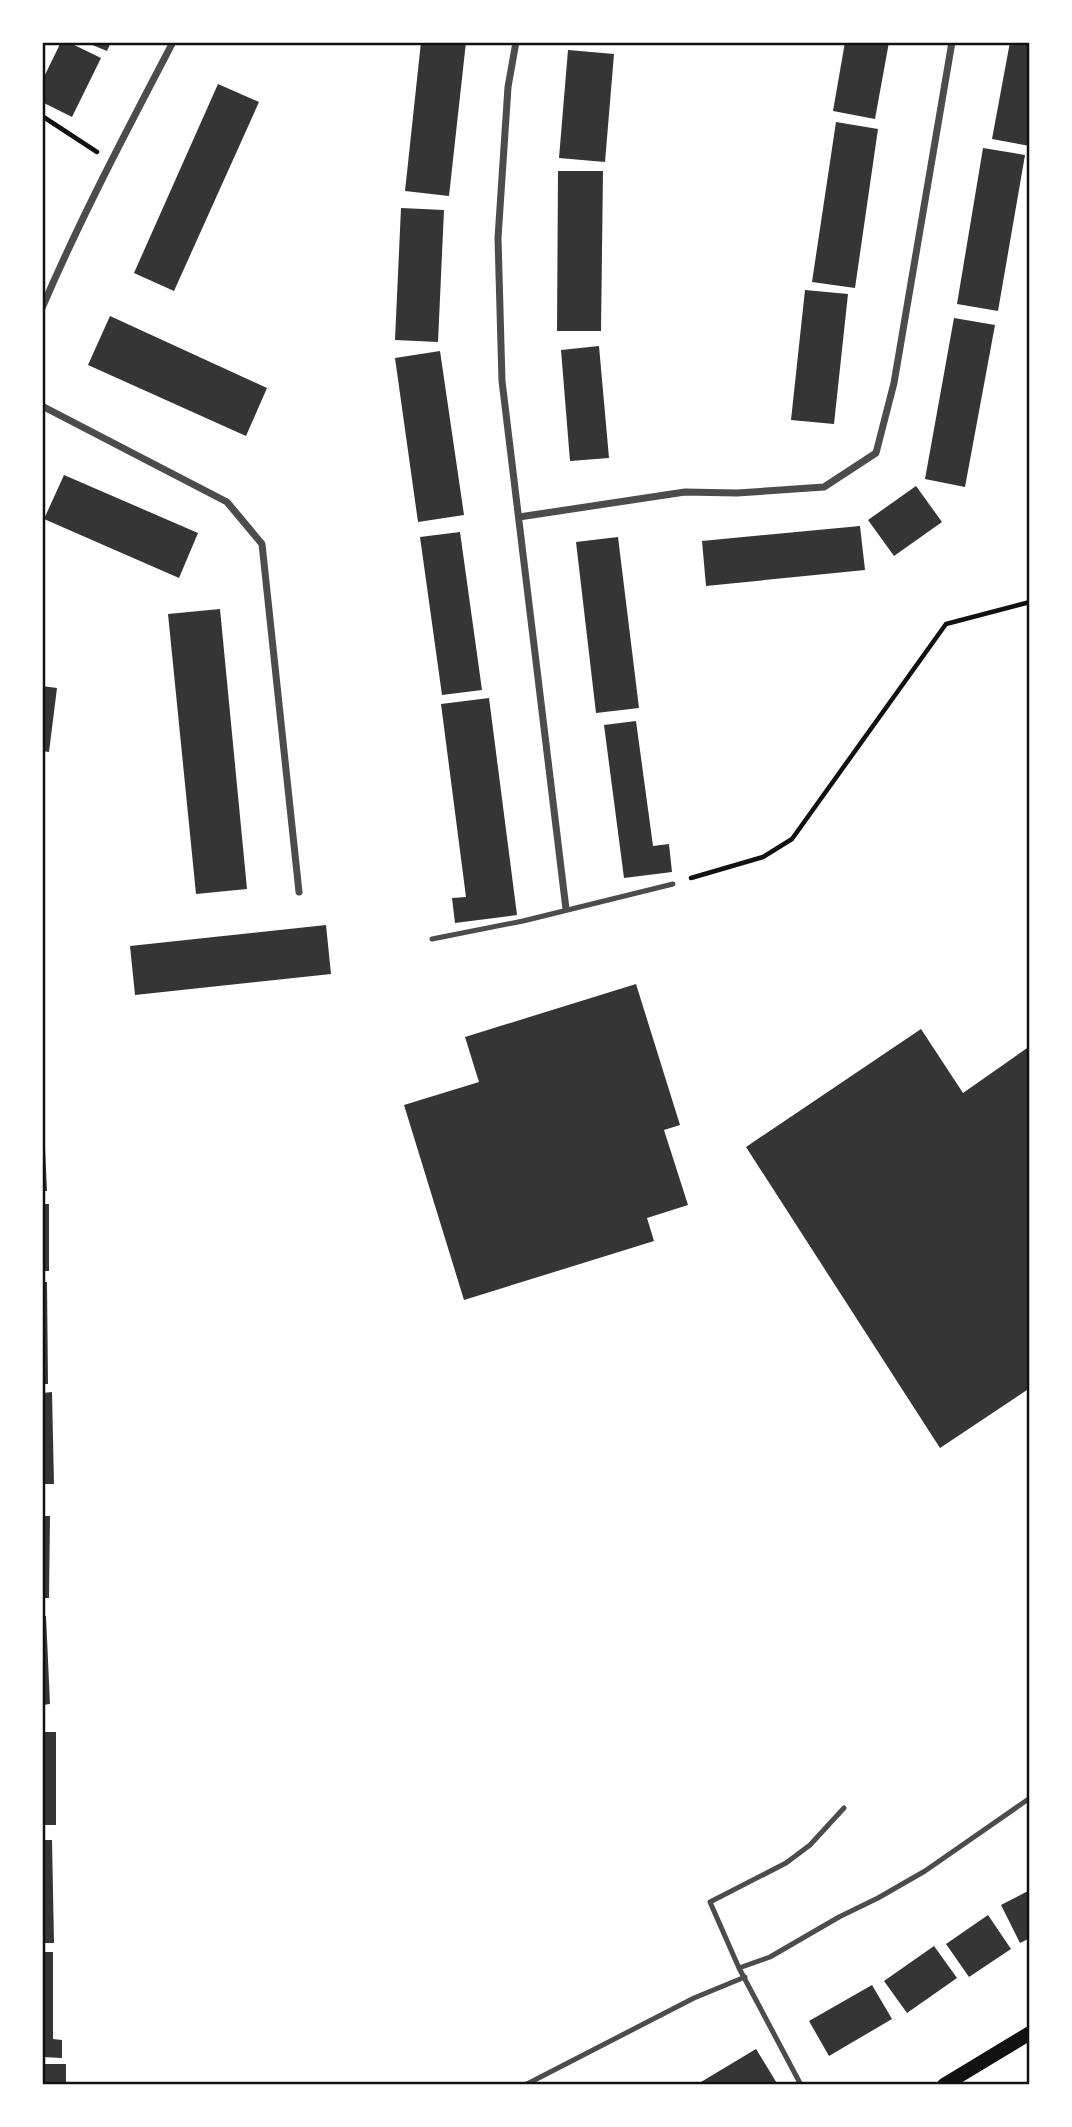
<svg xmlns="http://www.w3.org/2000/svg" width="1072" height="2127" viewBox="0 0 1072 2127" font-family="Helvetica,sans-serif">
<style>
.building{fill:#353535}
.lines{fill:none;stroke-linecap:round;stroke-linejoin:round}
.path{stroke:#111;stroke-width:4.5}
.service{stroke:#4c4c4c;stroke-width:5}
.minor{stroke:#4c4c4c;stroke-width:7}
.secondary{stroke:#111;stroke-width:14}
.neatline{fill:none;stroke:#111;stroke-width:2.5}
</style>
<rect width="100%" height="100%" fill="#fff"/>
<!-- building -->
<path class="building" d="M61,42H68L101,58L72,117L42,102V81Z
M85,42H111L107,51Z
M421,42H466L449,196L405,191Z
M845,42H889L875,119L833,111Z
M1010,42H1030V146L992,139Z
M568,50L614,54L605,162L559,158Z
M218,84L259,102L174,291L134,273Z
M836,122L878,129L855,288L812,282Z
M983,148L1025,155L998,311L957,304Z
M558,171H603L601,331H557Z
M401,208L444,210L438,342L395,340Z
M805,290L848,294L834,424L791,420Z
M110,316L267,388L246,436L88,365Z
M954,318L995,325L965,487L925,479Z
M599,346L609,458L570,461L561,350Z
M440,351L464,515L418,522L395,358Z
M64,475L198,533L179,578L44,519Z
M916,486L942,522L894,556L868,520Z
M860,526L865,570L706,586L702,541Z
M460,532L482,690L442,695L420,537Z
M618,537L639,708L596,713L576,542Z
M220,609L247,889L196,894L168,614Z
M42,686L57,688L49,752L42,751Z
M489,698L517,915L455,923L452,898L466,897L441,704Z
M636,721L653,846L669,844L672,872L624,878L604,725Z
M326,925L331,974L135,995L130,946Z
M636,984L680,1125L664,1130L688,1205L647,1218L654,1241L464,1300L404,1105L479,1082L465,1037Z
M921,1029L963,1093L1030,1046V1388L940,1448L746,1147Z
M42,1148H45L47,1191H42Z
M42,1204H49V1271H42Z
M42,1282H47L48,1384H42Z
M52,1392L54,1484H42V1393Z
M42,1516H50L49,1598H42Z
M42,1616H46L50,1704L42,1705Z
M42,1732H56V1825H42Z
M42,1840H52L54,1943H42Z
M1030,1890V1938L1020,1943L1001,1905Z
M988,1915L1011,1949L969,1977L946,1944Z
M934,1946L957,1978L907,2013L884,1981Z
M42,1952H53V2039L62,2040V2058L42,2057Z
M872,1985L892,2019L829,2056L809,2021Z
M756,2049L778,2085H696Z
M42,2064H66V2082H51V2085H42Z"/>
<g class="lines">
<!-- path -->
<path class="path" d="M42,116L97,152
M691,878L763,857L792,839L946,624L1030,602"/>
<!-- service -->
<path class="service" d="M432,939L523,921L673,884
M739,1968L770,1957L839,1917L878,1898L925,1871L1030,1798
M525,2085L694,1998L745,1977
M801,2085L739,1968L710,1902L786,1863L810,1845L844,1808"/>
<!-- minor -->
<path class="minor" d="M516,42L508,87L498,238L502,381L566,909
M42,308C81,217 127,130 173,42
M42,406L227,502L262,544L299,892
M519,517L685,492L737,493L824,487L876,453L894,383L952,42"/>
<!-- secondary -->
<path class="secondary" d="M944,2085L1030,2033"/>
</g>
<!-- border -->
<rect width="1072" height="2127" fill="none" stroke="#ffffff" stroke-width="88"/>
<rect x="44" y="44" width="984" height="2039" class="neatline"/>
</svg>
